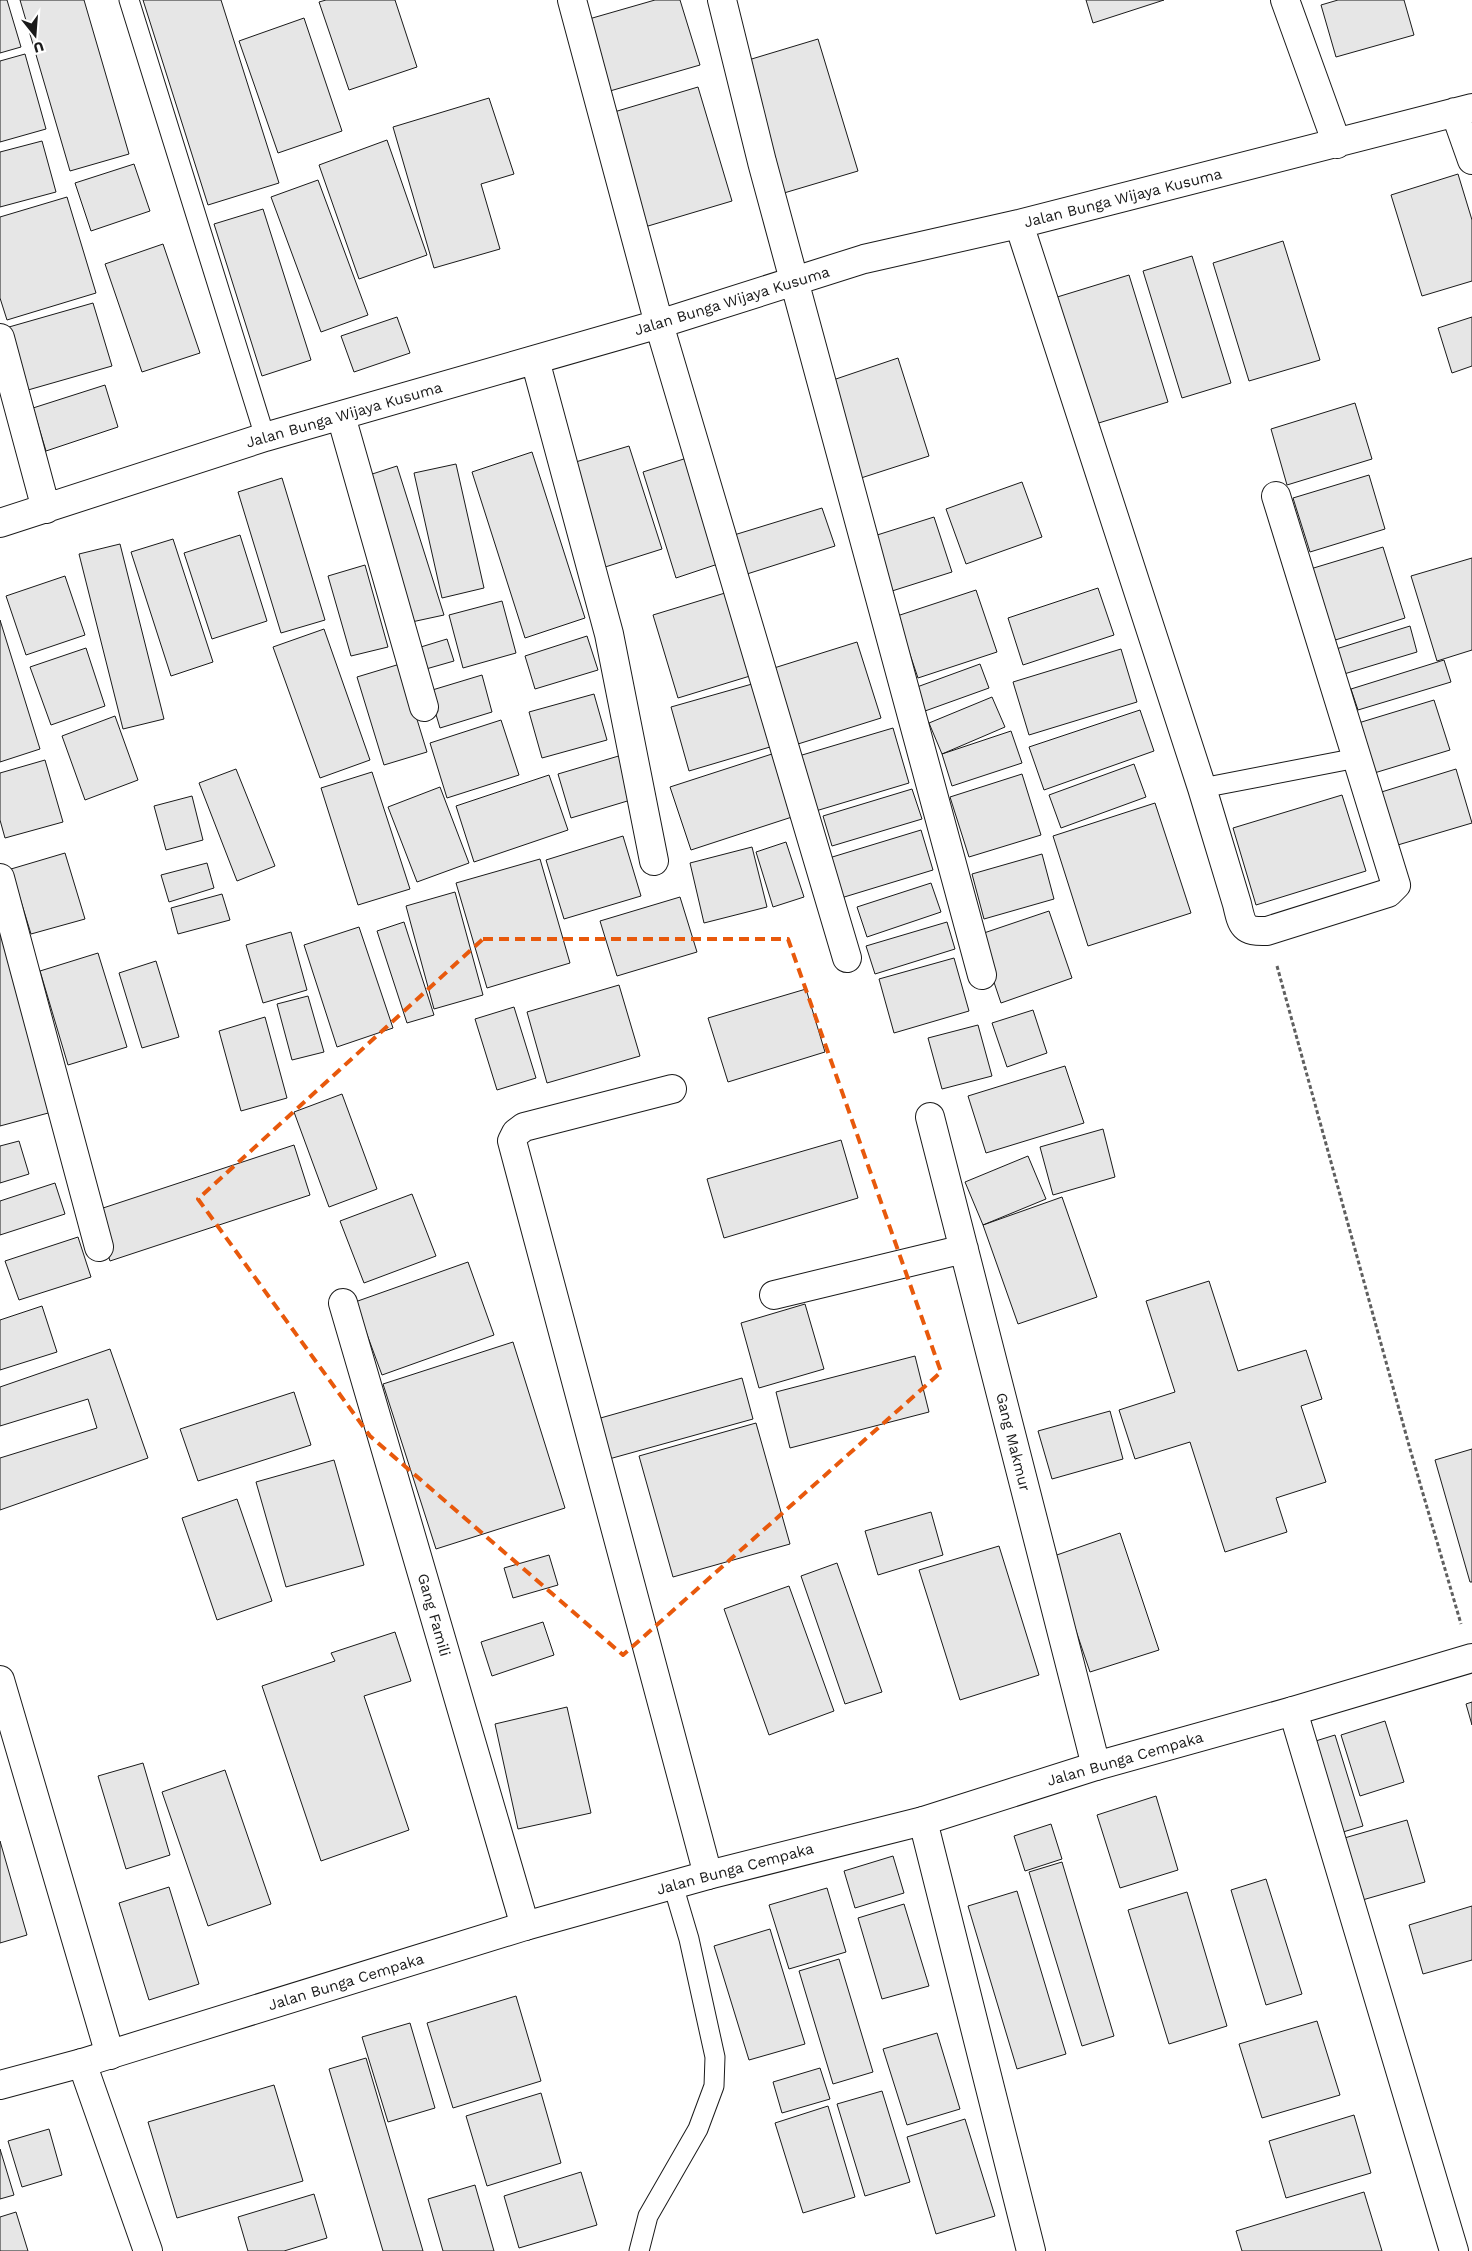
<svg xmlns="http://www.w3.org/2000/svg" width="1472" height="2251" viewBox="0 0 1472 2251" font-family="'Work Sans',sans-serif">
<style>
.building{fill:#e6e6e6;stroke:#1a1a1a}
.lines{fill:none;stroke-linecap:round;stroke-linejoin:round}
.service-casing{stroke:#1a1a1a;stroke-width:21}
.minor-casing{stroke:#1a1a1a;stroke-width:30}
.tertiary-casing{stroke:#1a1a1a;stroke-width:30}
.path{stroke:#5f5f5f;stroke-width:3;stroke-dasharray:4 2.5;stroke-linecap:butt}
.service{stroke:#fff;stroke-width:19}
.minor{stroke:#fff;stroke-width:28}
.tertiary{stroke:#fff;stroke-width:28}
.marked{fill:none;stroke:#e8590c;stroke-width:4;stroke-dasharray:10 6;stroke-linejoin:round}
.labels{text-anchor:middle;stroke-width:4;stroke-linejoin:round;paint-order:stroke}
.street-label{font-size:15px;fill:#1a1a1a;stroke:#fff}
</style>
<rect width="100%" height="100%" fill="#fff"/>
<!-- building -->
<path class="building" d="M0,0H7L21,47L0,53Z
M20,0H84L129,154L70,171Z
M143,0H221L279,183L208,205Z
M326,0H395L417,67L349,90L319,2Z
M655,0H680L700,65L603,93L582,21Z
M1086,0H1164L1093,23Z
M1338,0H1404L1414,35L1336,57L1321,5Z
M304,18L342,131L278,153L239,41Z
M818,39L858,171L784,193L745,61Z
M25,54L46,129L0,142V61Z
M698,87L732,201L638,229L604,115Z
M489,98L514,174L481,184L500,249L434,268L393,127Z
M387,140L427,255L359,279L319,165Z
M42,141L56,192L0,207V152Z
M134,164L150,211L91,231L75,183Z
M1458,174L1472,220V281L1422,296L1391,195Z
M318,180L368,315L321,332L271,197Z
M67,197L96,293L7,320L0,298V217Z
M263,209L311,360L262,376L214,224Z
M1283,241L1320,360L1249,381L1213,263Z
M163,244L200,353L142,372L105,264Z
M1192,256L1231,383L1182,398L1143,271Z
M1129,275L1168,402L1092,425L1054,298Z
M93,303L112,366L28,390L9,327Z
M397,317L410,353L354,372L341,336Z
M1472,317V366L1452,373L1438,328Z
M898,358L929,456L861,478L830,381Z
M105,385L118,427L46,451L33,408Z
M1355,403L1372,459L1287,485L1271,429Z
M629,446L662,549L602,568L569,464Z
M532,452L585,618L525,638L472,472Z
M690,457L724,562L676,578L643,472Z
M456,464L484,588L442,598L414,473Z
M397,466L444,615L407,623L363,477Z
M1369,475L1385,529L1310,552L1293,498Z
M282,478L325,620L281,633L238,492Z
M1022,482L1042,537L966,564L946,509Z
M822,508L835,546L747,574L734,535Z
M934,517L952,572L892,591L874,536Z
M240,535L267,621L212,639L184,553Z
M173,539L213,662L171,676L131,552Z
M120,544L164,719L123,729L79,554Z
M1383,547L1405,618L1329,642L1307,570Z
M1472,558V650L1437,661L1411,576Z
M365,565L388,647L351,656L328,576Z
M65,576L85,635L26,655L6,596Z
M1098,588L1114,635L1023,665L1008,618Z
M976,590L997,652L918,678L897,616Z
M725,593L750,676L678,698L653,615Z
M502,601L516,653L463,668L449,615Z
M0,620L40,749L0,762Z
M1410,626L1417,652L1344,674L1336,649Z
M324,629L370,760L320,778L273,647Z
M587,636L598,670L535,689L525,656Z
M447,639L454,661L419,671L411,650Z
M857,642L881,718L798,744L774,668Z
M86,648L105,706L51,725L30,667Z
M1121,649L1137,702L1029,735L1013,682Z
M1444,660L1451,682L1358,710L1351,689Z
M400,664L427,752L384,765L357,677Z
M980,664L989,688L925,711L917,687Z
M482,675L492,712L440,728L429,691Z
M752,684L770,747L689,771L671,707Z
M594,694L607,740L542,758L529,712Z
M992,697L1005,727L942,754L929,723Z
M1434,700L1450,750L1371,774L1355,724Z
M1140,710L1154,751L1044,790L1029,747Z
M115,716L138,780L85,800L62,736Z
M501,720L519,775L447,798L430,743Z
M893,728L909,783L809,813L792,758Z
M1011,731L1022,763L952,786L942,754Z
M775,753L795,816L691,850L670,787Z
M622,755L634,799L571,818L558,774Z
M45,760L63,822L5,838L0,820V773Z
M1134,764L1146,797L1061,828L1049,795Z
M236,769L275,866L237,881L199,783Z
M1456,769L1472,823L1391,847L1375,794Z
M372,772L410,889L358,905L321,788Z
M1022,774L1041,835L969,857L950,797Z
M549,775L568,830L474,862L456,806Z
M440,787L469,863L417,882L388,807Z
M912,789L922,819L832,846L823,816Z
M1342,795L1366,871L1256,905L1233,828Z
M192,796L203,840L166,850L154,806Z
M1155,803L1191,913L1088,946L1053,836Z
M921,830L933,870L841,898L829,858Z
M623,836L641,896L564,919L546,860Z
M786,842L804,897L773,907L756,852Z
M752,847L767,907L704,923L690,863Z
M65,853L85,919L31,934L11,869Z
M1042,854L1054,899L984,919L972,874Z
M540,859L570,963L487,988L456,883Z
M207,863L214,888L169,902L161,875Z
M931,883L941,912L867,937L857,907Z
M455,892L483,995L434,1009L406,906Z
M222,894L230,920L178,934L171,908Z
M680,897L697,952L617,976L600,921Z
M1049,911L1072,978L1001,1003L978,935Z
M0,913L52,1112L0,1126Z
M404,922L434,1015L407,1023L377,931Z
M947,922L955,949L875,974L866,946Z
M359,927L393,1028L337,1047L304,945Z
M291,932L307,990L263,1003L246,945Z
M98,953L127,1047L68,1065L40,971Z
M954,958L969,1011L894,1033L879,979Z
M156,961L179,1037L142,1048L119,973Z
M619,985L640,1056L547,1083L527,1012Z
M806,989L825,1052L728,1082L708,1018Z
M308,996L324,1052L292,1060L277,1004Z
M514,1007L536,1078L497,1090L475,1019Z
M1033,1010L1047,1053L1007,1067L992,1023Z
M265,1017L287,1098L241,1111L219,1031Z
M978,1025L992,1076L942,1089L928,1038Z
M1065,1066L1084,1123L986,1153L968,1096Z
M342,1094L377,1189L329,1207L294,1112Z
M1103,1129L1115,1177L1053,1195L1040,1147Z
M841,1140L858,1198L724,1238L707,1179Z
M19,1141L29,1174L0,1183V1146Z
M294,1145L310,1195L110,1261L94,1211Z
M1028,1156L1046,1199L983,1225L965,1182Z
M55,1183L65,1214L0,1235V1201Z
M412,1194L436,1256L364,1283L340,1221Z
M1062,1197L1097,1297L1018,1324L983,1225Z
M78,1237L91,1277L19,1300L5,1261Z
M468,1262L494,1335L382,1375L355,1302Z
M1209,1281L1238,1371L1306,1350L1322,1399L1301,1406L1326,1482L1276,1498L1287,1532L1225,1552L1190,1442L1135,1459L1119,1410L1175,1392L1146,1301Z
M805,1304L824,1369L759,1388L741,1323Z
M42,1306L57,1352L0,1370V1320Z
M513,1342L565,1508L436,1549L383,1384Z
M110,1349L148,1458L0,1510V1458L97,1428L88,1399L0,1426V1387Z
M915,1356L929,1412L790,1448L776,1392Z
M742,1378L753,1419L609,1459L597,1419Z
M294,1392L311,1445L198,1481L180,1429Z
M1110,1411L1123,1459L1052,1479L1038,1431Z
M756,1423L790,1544L673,1577L639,1456Z
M1472,1449V1582H1470L1435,1460Z
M334,1460L364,1565L286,1587L256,1482Z
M237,1499L272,1601L217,1620L182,1518Z
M931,1512L943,1555L878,1575L865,1531Z
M1120,1533L1159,1650L1090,1672L1051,1557Z
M999,1546L1039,1675L960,1700L919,1570Z
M549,1555L558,1585L513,1598L504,1568Z
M837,1563L882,1692L845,1704L801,1576Z
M789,1586L834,1711L769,1735L724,1609Z
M543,1622L554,1655L492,1676L481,1642Z
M395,1632L411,1681L364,1696L409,1830L321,1861L262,1686L335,1661L331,1653Z
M1472,1702V1725L1466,1704Z
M567,1707L591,1813L518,1829L495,1724Z
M1385,1721L1404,1782L1360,1796L1341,1735Z
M1335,1735L1363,1826L1333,1835L1306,1744Z
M143,1763L170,1855L126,1869L98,1776Z
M225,1770L271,1904L208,1926L162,1792Z
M1156,1796L1178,1870L1120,1888L1097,1815Z
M1407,1820L1425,1882L1352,1903L1334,1841Z
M1051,1824L1062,1859L1025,1871L1014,1836Z
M0,1841L27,1935L0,1943Z
M893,1856L904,1893L855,1908L844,1871Z
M1062,1862L1114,2036L1082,2046L1029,1872Z
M1266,1879L1302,1994L1266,2005L1231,1890Z
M169,1887L199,1984L149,2000L119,1903Z
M827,1888L846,1952L789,1969L769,1905Z
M1017,1891L1066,2054L1017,2069L968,1906Z
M1187,1892L1227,2026L1169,2044L1128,1910Z
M904,1904L929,1986L882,1999L858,1918Z
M1472,1906V1960L1423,1974L1409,1925Z
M770,1929L805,2044L749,2060L714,1946Z
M839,1959L873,2072L833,2084L799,1971Z
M516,1996L541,2081L453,2108L427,2023Z
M1317,2021L1340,2095L1262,2118L1239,2044Z
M410,2023L435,2108L388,2122L362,2037Z
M937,2033L960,2109L907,2125L883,2049Z
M366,2058L423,2251H383L329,2069Z
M820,2068L830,2099L782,2113L773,2082Z
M274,2085L303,2181L177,2218L148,2122Z
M882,2091L910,2182L865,2196L837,2104Z
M541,2093L561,2163L487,2186L466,2116Z
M828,2106L855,2197L803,2213L775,2123Z
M1354,2115L1371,2173L1286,2198L1269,2141Z
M965,2119L995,2216L936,2234L907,2137Z
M49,2129L62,2175L22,2187L8,2141Z
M0,2149L14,2195L0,2199Z
M581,2172L597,2225L519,2248L504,2196Z
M475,2185L494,2251H443L428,2199Z
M1364,2192L1382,2251H1242L1236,2231Z
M314,2194L327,2238L284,2251H248L238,2217Z
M16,2212L28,2251H0V2217Z"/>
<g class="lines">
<defs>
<path id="service" d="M129,0L265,437
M1202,788L1357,758
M639,2251L648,2216L698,2129L714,2086L715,2057L689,1939L673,1885"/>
<path id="minor" d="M572,0L659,324L847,958
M722,0L762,162L982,975
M1285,0L1337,144
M1455,112L1472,160
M1019,224L1202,788L1237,904C1242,926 1243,932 1267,931L1388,893L1396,885L1276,496
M0,338L46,509
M535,360L609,634L654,861
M341,416L424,707
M0,523L265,437L659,324L864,259L1019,224L1472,108
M0,878L99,1247
M672,1089L524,1127L516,1133L512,1141L708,1875
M930,1117L1096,1766
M774,1295L964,1249
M343,1303L525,1926
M0,1680L110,2055
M1293,1711L1454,2251
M923,1821L1031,2251
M82,2063L148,2251"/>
<path id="tertiary" d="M0,2085L82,2063L525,1926L708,1875L923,1821L1096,1766L1293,1711L1472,1658"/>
</defs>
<!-- service casing -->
<use href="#service" class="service-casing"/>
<!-- minor casing -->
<use href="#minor" class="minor-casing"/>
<!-- tertiary casing -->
<use href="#tertiary" class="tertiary-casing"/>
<!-- path -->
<path class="path" d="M1277,966L1410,1449L1461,1624"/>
<!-- service -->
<use href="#service" class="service"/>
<!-- minor -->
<use href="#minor" class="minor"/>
<!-- tertiary -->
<use href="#tertiary" class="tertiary"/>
</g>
<!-- marked area -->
<path class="marked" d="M483,939H788L941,1372L623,1655L370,1436L198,1199Z"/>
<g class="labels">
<!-- street labels -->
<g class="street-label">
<text transform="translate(1123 198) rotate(-14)" y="5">Jalan Bunga Wijaya Kusuma</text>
<text transform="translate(732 301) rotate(-17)" y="5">Jalan Bunga Wijaya Kusuma</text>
<text transform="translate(344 415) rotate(-16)" y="5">Jalan Bunga Wijaya Kusuma</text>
<text transform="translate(1013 1442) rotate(76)" y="5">Gang Makmur</text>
<text transform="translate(434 1615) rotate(74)" y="5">Gang Famili</text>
<text transform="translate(1125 1759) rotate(-16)" y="5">Jalan Bunga Cempaka</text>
<text transform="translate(735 1869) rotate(-15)" y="5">Jalan Bunga Cempaka</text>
<text transform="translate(346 1982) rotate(-17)" y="5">Jalan Bunga Cempaka</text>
</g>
</g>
<!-- north arrow -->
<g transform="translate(35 35) rotate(163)" stroke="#ffffff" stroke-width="4" paint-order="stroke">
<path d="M0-4L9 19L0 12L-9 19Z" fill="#1a1a1a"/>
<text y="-8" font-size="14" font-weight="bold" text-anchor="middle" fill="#1a1a1a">U</text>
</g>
</svg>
